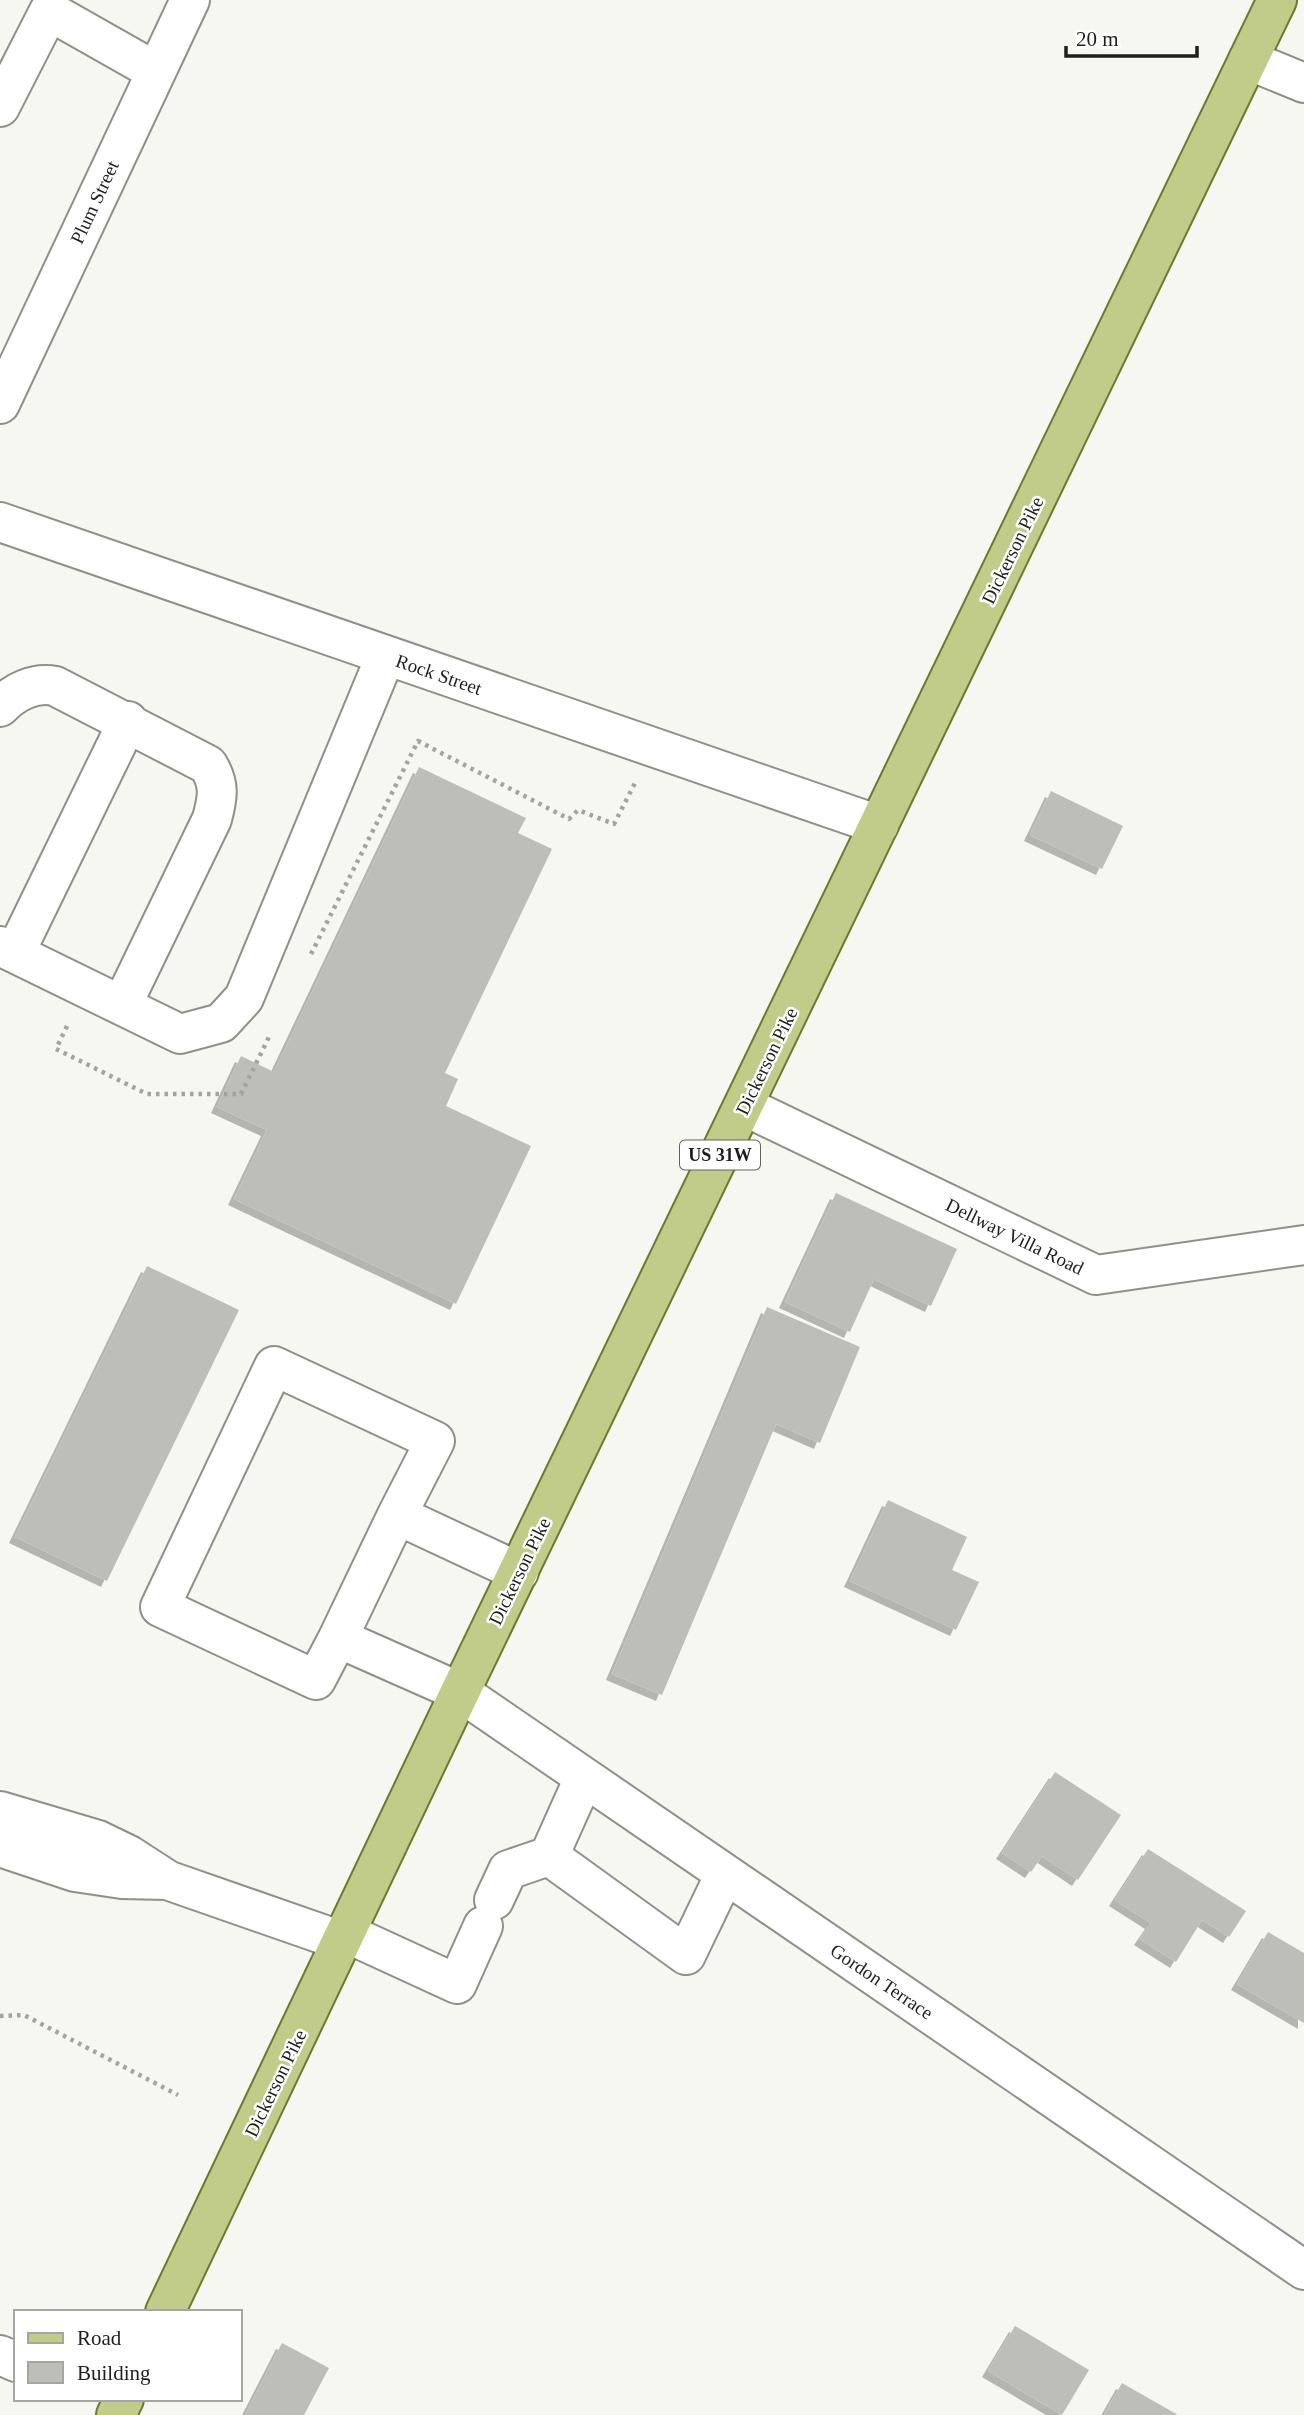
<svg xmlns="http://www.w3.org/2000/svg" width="1304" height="2415" viewBox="0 0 1304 2415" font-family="'Times New Roman',serif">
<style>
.building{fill:#bcbeb7;filter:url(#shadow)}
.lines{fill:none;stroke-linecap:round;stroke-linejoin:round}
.minor-casing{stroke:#8e9089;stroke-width:42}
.major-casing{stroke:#6d792e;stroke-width:42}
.path{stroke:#a2a49e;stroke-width:4.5;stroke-dasharray:3.5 5;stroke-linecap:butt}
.minor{stroke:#fff;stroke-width:38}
.major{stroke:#c1cc88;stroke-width:38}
.labels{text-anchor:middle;stroke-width:5;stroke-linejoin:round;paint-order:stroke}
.shield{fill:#fff;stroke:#626260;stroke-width:2}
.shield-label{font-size:18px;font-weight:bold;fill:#1e1f1c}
.street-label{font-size:19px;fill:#1e1f1c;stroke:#fff}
</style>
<defs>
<filter id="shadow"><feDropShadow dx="-6" dy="6" stdDeviation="0" flood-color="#0004"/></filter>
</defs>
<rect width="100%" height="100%" fill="#f5f7f0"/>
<!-- building -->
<path class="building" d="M419,767L526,818L518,833L552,849L445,1073L458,1079L446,1106L531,1146L456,1304L234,1199L267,1130L217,1107L241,1056L274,1072Z
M1051,791L1123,826L1102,869L1030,835Z
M836,1193L957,1249L931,1306L874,1279L850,1332L785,1302Z
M147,1266L239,1310L107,1581L15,1537Z
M767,1307L860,1347L820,1443L776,1424L662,1695L612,1674Z
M888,1500L967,1537L952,1570L979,1582L956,1630L850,1581Z
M1055,1772L1121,1815L1078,1880L1042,1856L1031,1872L1002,1853Z
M1148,1849L1246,1911L1229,1937L1202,1920L1176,1962L1140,1939L1151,1923L1115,1900Z
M1268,1932L1304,1953V2023L1237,1984Z
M1015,2326L1089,2370L1062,2415L988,2371Z
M282,2343L329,2368L304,2415H245Z
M1122,2383L1178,2415H1104Z"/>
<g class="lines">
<defs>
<path id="minor" d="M1248,60L1304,83
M0,107L49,11L155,71
M0,404L190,0
M0,522L879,825
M0,707C14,692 34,682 55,686L208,765C220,784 218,797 212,819L122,1005
M0,946L180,1034L221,1023L244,998L386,655
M15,953L128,721
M744,1106L1096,1275L1304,1245
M519,1572L397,1515L338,1638L460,1692L1304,2270
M338,1638L316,1680L160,1607L274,1366L435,1441L397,1515
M584,1778L549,1856L686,1955L725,1874
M0,1811L98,1840L129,1855L166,1879
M0,1847L75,1872L122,1879L167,1880L342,1941
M494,1900L508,1870L549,1856
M346,1933L457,1984L483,1926
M0,2355L16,2362"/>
<path id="major" d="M165,2312L460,1692L1277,0
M116,2415L124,2399"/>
</defs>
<!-- minor casing -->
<use href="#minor" class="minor-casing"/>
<!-- major casing -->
<use href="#major" class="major-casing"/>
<!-- path -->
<path class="path" d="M311,954L418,741L569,819L578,810L614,824L635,783
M67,1026L56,1049L147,1094H241L271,1033
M0,2016L24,2015L178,2095"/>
<!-- minor -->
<use href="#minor" class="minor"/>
<!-- major -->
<use href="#major" class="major"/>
</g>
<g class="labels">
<!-- shield labels -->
<rect class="shield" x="680" y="1140.5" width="80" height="29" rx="5"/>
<g class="shield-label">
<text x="720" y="1161">US 31W</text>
</g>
<!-- street labels -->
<g class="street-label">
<text transform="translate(94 202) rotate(-65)" y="7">Plum Street</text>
<text transform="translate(1012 550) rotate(-64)" y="7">Dickerson Pike</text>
<text transform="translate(439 674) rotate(19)" y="7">Rock Street</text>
<text transform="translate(766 1061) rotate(-64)" y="7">Dickerson Pike</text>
<text transform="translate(1015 1236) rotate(26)" y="7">Dellway Villa Road</text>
<text transform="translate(519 1571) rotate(-64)" y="7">Dickerson Pike</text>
<text transform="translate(882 1981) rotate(34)" y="7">Gordon Terrace</text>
<text transform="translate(275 2083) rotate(-64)" y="7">Dickerson Pike</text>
</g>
</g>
<!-- legend -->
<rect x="14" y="2310" width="228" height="91" fill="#ffffff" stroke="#a5a5a4" stroke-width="2"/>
<rect x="28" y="2333" width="35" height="10" fill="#c1cc88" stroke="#a5a5a4" stroke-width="2"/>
<text x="77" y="2345" font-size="21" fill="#1e1f1c">Road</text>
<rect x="28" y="2362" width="35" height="21" fill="#bcbeb7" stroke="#a5a5a4" stroke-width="2"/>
<text x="77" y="2380" font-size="21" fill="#1e1f1c">Building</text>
<!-- scale -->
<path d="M1066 46v10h131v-10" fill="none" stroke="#1e1f1c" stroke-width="3.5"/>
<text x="1076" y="46" font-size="21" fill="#1e1f1c" stroke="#ffffff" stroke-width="5" paint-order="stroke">20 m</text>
</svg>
